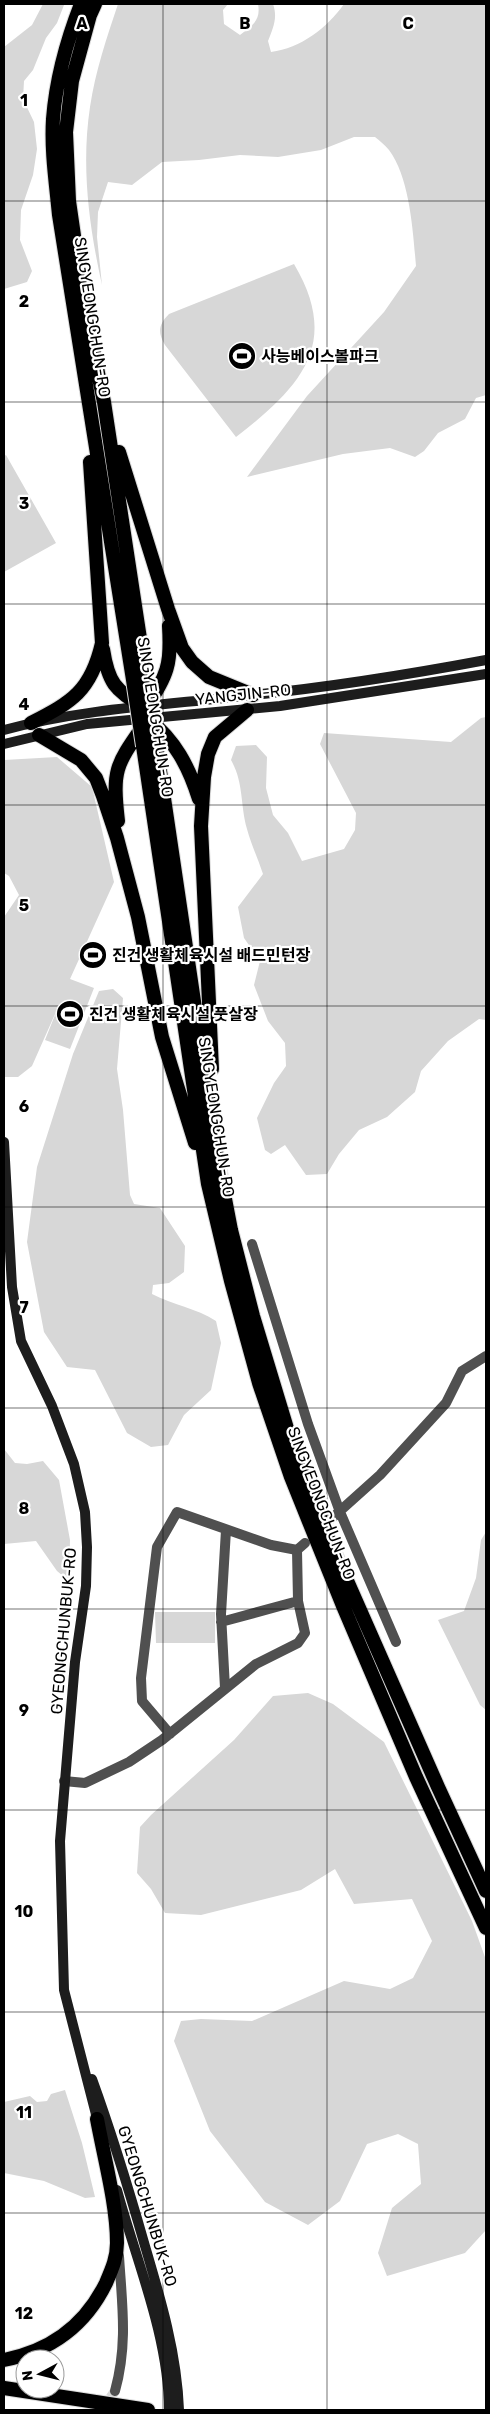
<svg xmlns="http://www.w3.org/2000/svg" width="490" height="2414" viewBox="0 0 490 2414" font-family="Rubik,'Noto Sans KR',sans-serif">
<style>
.green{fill:#d7d7d7}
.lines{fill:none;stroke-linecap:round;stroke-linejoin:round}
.minor-tunnel{stroke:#d9d9d9;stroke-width:10;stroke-dasharray:10 5;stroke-linecap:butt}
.trunk-casing{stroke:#dbdbdb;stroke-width:16}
.minor{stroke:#505050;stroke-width:10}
.secondary{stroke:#1d1d1d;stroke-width:10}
.trunk{stroke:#000;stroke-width:14}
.trunk-bridge-casing{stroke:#dbdbdb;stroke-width:16;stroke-linecap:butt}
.trunk-bridge{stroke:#000;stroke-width:14}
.grid{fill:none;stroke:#000;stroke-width:1;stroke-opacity:0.55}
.labels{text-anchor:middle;stroke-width:4.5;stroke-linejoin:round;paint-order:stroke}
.street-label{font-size:16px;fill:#000;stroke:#fff}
.poi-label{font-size:16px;font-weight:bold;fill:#000;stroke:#fff;text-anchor:start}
.grid-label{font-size:16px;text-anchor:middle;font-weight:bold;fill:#000;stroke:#fff;stroke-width:4.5;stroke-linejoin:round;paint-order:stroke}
</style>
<rect width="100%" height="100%" fill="#fff"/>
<!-- green -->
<path class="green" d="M43,4L64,5L57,23L46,38L33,70L24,81L23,99L34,122L37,149L33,175L21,210L20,240L32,271L27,282L4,289V47L32,25Z
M118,4H228L223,10L224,24L240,35C253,25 261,20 258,4H273C278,18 273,28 268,41L271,52C301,48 327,28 344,4H486V395L476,398L465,419L438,433L424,451L415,457L390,448L343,454L247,477L307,396L384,312L416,266C413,232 410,178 389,150C385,145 380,141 375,137H354L321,150L278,157L240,155L199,160L162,162L132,185L108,182L98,212L97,237L102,285C89,226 81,167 90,107C95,72 107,37 118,4Z
M294,264C342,345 299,388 236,437L165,345C157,332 159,324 169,314Z
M6,455L56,543L4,572V456Z
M486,717V1020L479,1019L448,1041L421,1071L415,1092L387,1117L359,1130L339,1154L327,1174L306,1175L285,1145L271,1154L265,1150L257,1118L274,1083L286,1066L285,1043L268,1021L254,985L260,961L244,938L238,907L263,874C258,859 251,844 247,829C240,804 244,783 231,760L236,746L256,745L267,757L266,788L273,815L288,833L302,861L344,849L355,830L356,813L320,744L324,733L451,742L481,718Z
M57,757L92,787L114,882L70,979L94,988L70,1049L45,1040L59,1005L32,1066L18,1077H4V917L19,895L9,876L4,873V760Z
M113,989L123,998L117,1069L123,1110L130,1195L134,1204L160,1208L185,1246L184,1272L169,1283L153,1285L152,1294C173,1305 196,1308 216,1321L221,1343L211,1390L184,1415L168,1445L151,1447L127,1433L95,1370L67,1367L44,1332L27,1242L37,1167L73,1054L99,991Z
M4,1449L15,1463L27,1464L43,1461L59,1480L70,1540L69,1581L57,1571L36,1541L4,1544Z
M486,1532V1710L480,1705L438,1620L464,1611L476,1578L481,1540Z
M155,1612H215V1643H156Z
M308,1693L333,1704L384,1742L472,1921L486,1960V2230L465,2253L387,2276L378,2253L392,2208L421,2184L418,2144L398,2134L367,2144L340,2201L308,2225L265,2202L210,2131L174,2041L181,2021L201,2019L252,2021L344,1981L390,1989L413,1978L432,1941L412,1899L354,1904L335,1869L301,1890L201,1915L165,1913L151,1889L137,1873L140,1827L151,1815L234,1740L273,1696Z
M65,2090L82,2143L95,2197L85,2198L44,2181L4,2173V2102L30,2096L37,2102L47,2101L51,2094Z"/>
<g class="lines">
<!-- minor-tunnel -->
<path class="minor-tunnel" d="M102,2410L115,2391"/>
<defs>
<path id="trunk" d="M81,4C67,40 56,80 53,119C51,151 56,183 59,215L133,680
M95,4L90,15L72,81L66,132L69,201L84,305L104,402L146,678
M119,452L168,609L182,648L192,662L209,677L253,695
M169,626C172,663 167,677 146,707L148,719C175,740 189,767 199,799
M103,649C108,682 115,691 144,707
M31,723C72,702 91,691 102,643L90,462
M39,735L81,760L96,778L103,796L117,838L138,917L162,1037L195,1143
M156,744L217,1157L231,1230L253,1316L289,1435L326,1533L438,1787L486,1891
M143,746L208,1184L231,1281L259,1383L291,1477L343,1606L416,1777L486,1928
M118,821C112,768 116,765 146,722
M212,1069L201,826L204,777L208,754L215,737L247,710
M4,2360C50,2351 85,2326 106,2283C112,2269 117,2258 117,2243C117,2205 104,2157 97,2119
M4,2388L148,2410"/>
</defs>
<!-- trunk casing -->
<use href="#trunk" class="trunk-casing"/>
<!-- minor -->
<path class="minor" d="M252,1244L308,1424L340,1512L396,1642
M331,1519L380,1475L446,1403L462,1371L486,1356
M297,1550L305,1543
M221,1622L298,1601
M225,1688L221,1614L226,1530
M64,1781L85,1783L129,1762L162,1740L256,1664L298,1643L305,1633L298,1601L297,1550L271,1545L177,1512L157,1547L141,1678L142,1701L170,1734
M115,2391C128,2344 122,2304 119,2256"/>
<!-- secondary -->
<path class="secondary" d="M4,730C81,709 164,705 243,696C324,688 406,675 486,660
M4,744L87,724L280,706L486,674
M4,1142L12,1287L21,1341L52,1406L74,1464L85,1512L87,1547L86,1586L75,1662L60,1841L64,1990L99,2126
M92,2079C112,2134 129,2190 145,2246C161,2300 177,2354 179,2410
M117,2190C136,2260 169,2337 169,2410"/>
<!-- trunk -->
<use href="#trunk" class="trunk"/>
<defs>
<path id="trunk-bridge" d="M146,678L156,744
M133,680L143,746"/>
</defs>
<!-- trunk-bridge casing -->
<use href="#trunk-bridge" class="trunk-bridge-casing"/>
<!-- trunk-bridge -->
<use href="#trunk-bridge" class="trunk-bridge"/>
</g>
<!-- grid -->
<path class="grid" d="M163,4V2410M327,4V2410M4,201H486M4,402H486M4,604H486M4,805H486M4,1006H486M4,1207H486M4,1408H486M4,1609H486M4,1810H486M4,2012H486M4,2213H486"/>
<!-- icons -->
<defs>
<symbol id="stadium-disc" viewBox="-11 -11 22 22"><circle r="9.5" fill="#000" stroke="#fff"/><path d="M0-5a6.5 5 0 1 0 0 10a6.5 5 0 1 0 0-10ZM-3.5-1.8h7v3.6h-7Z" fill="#fff"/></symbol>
</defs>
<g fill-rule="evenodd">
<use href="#stadium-disc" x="226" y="340" width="32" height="32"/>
<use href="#stadium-disc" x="77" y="939" width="32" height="32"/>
<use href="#stadium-disc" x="54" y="998" width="32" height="32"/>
</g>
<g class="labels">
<!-- street labels -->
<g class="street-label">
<text transform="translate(93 317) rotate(81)" y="6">SINGYEONGCHUN-RO</text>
<text transform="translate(243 694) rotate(-6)" y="6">YANGJIN-RO</text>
<text transform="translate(156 717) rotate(81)" y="6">SINGYEONGCHUN-RO</text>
<text transform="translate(217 1117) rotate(81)" y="6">SINGYEONGCHUN-RO</text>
<text transform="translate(322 1503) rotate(69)" y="6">SINGYEONGCHUN-RO</text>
<text transform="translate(63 1631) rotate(-85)" y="6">GYEONGCHUNBUK-RO</text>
<text transform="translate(148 2206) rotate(73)" y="6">GYEONGCHUNBUK-RO</text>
</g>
<!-- poi labels -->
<g class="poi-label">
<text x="261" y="362">사능베이스볼파크</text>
<text x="112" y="961">진건 생활체육시설 배드민턴장</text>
<text x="89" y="1020">진건 생활체육시설 풋살장</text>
</g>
</g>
<g class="grid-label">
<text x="82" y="29">A</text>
<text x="245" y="29">B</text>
<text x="408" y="29">C</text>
<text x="24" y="106">1</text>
<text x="24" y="307">2</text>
<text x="24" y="509">3</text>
<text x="24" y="710">4</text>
<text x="24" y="911">5</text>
<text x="24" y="1112">6</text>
<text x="24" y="1313">7</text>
<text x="24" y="1514">8</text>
<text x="24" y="1716">9</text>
<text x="24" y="1917">10</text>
<text x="24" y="2118">11</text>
<text x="24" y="2319">12</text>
</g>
<!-- border -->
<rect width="490" height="2414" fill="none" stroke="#000000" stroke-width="10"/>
<!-- north arrow -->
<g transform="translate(40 2374) rotate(263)"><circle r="24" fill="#ffffff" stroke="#999999"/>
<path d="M0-4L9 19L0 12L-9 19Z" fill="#000000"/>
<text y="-8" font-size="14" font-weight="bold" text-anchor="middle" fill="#000000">N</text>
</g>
</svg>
